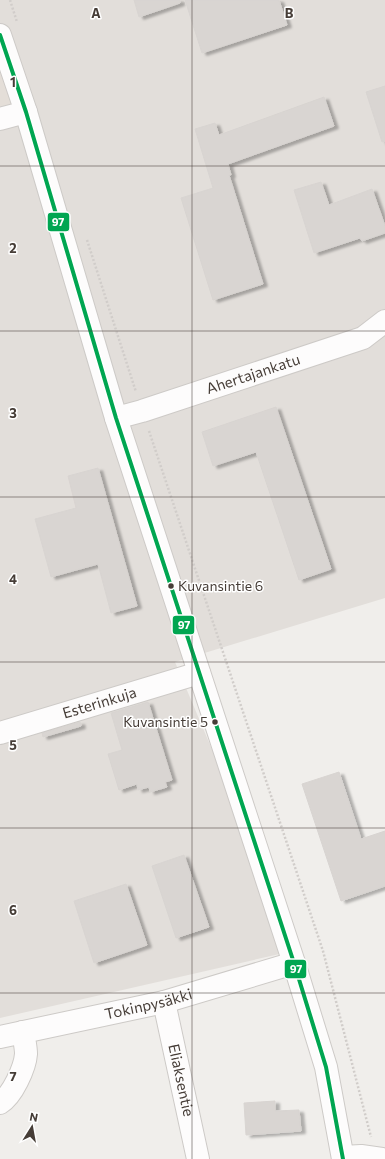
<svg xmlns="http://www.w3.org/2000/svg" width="385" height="1159" viewBox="0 0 385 1159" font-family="Commissioner,sans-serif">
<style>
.residential{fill:#e4ded8}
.industrial{fill:#e2deda}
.building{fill:#d9d5d2;stroke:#d8d4d1;filter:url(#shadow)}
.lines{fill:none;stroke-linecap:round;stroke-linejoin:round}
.minor-casing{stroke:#cdcac7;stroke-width:24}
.path{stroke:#d1cdca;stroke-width:2.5;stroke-dasharray:2 2;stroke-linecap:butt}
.minor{stroke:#fdfcfc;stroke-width:22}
.bus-1-casing{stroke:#fff;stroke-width:7}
.bus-1{stroke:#00a651;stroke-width:4}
.grid{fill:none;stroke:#463d37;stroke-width:1;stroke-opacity:0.55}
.bus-dot{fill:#463d37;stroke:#fff;stroke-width:1.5}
.labels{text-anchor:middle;stroke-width:3;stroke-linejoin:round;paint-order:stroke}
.bus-label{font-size:14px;fill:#463d37;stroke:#fff;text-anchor:start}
.street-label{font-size:15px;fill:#463d37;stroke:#fff}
.grid-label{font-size:13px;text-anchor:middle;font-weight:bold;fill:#463d37;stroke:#fff;stroke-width:3;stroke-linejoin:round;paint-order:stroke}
.line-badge{stroke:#fff;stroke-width:1.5}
.badge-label{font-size:11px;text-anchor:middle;font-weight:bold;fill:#fff}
</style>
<defs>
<filter id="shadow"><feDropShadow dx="4.5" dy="2.5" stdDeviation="1" flood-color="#0004"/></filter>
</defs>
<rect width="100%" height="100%" fill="#f0eeeb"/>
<!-- residential -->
<path class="residential" d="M0,61L21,124L0,129Z"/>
<!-- industrial -->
<path class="industrial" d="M0,0H385V598L175,662L230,792L284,953L0,1018V129L21,124L0,61Z"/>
<!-- building -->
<path class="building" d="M134,0H180V3L139,17Z
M185,0H279L287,25L202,53Z
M385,86V141L382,142L366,92Z
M324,97L334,126L228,164L231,175H229L263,284L213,300L181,198L213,188L195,129L215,123L219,135Z
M321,182L329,205L372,189L385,226V233L362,241L360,238L314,253L294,190Z
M276,407L331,569L299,580L256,452L213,466L202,432Z
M98,468L137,606L111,613L98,564L51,577L35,519L76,508L68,476Z
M148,702L172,780L165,782L167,787L150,792L149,787L138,790L137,784L119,790L108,754L122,750L111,713Z
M80,722L81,726L43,737L42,733Z
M339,772L361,839L385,831V886L341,901L302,784Z
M184,855L209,927L176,938L152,866Z
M126,884L147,945L94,963L74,901Z
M275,1101V1111L299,1110L301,1131L246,1135L244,1103Z"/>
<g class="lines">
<defs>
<g id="minor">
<path d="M0,35L26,112L116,418L294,963L326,1067L343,1159"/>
<path d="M0,119L26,112"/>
<path id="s1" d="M116,418L142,411L363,338L385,321"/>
<path id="s2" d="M0,733L199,673"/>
<path id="s3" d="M164,1002L198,1159"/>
<path id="s4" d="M0,1037L164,1002L294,963"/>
<path d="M0,1103C12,1096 25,1068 26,1054C26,1047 24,1039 23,1032"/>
<path d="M343,1157L361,1156L382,1159"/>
</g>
</defs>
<!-- minor casing -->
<use href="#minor" class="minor-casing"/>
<!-- path -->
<path class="path" d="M10,0L17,22
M87,240L136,392
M149,431L323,951L371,1137"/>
<!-- minor -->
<use href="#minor" class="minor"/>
<defs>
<path id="bus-1" d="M0,35L26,112L116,418L294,963L326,1067L343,1159"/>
</defs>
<!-- bus-1 casing -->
<use href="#bus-1" class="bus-1-casing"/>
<!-- bus-1 -->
<use href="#bus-1" class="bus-1"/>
</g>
<!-- grid -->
<path class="grid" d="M192,0V1159M0,166H385M0,331H385M0,497H385M0,662H385M0,828H385M0,993H385"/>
<!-- markers -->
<g class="bus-dot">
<circle cx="171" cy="586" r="3.5"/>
<circle cx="215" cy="722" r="3.5"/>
</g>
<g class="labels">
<!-- bus labels -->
<g class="bus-label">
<text x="178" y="591">Kuvansintie 6</text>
<text x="208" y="727" text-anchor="end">Kuvansintie 5</text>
</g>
<!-- street labels -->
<g class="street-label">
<text dy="5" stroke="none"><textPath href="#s1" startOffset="144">Ahertajankatu</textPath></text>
<text dy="5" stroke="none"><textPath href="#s2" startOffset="104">Esterinkuja</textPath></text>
<text dy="5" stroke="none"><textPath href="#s4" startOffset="152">Tokinpysäkki</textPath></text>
<text dy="5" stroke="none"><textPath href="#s3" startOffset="80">Eliaksentie</textPath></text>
</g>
</g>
<g class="grid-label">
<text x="96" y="18">A</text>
<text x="289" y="18">B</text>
<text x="13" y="87">1</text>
<text x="13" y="253">2</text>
<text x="13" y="418">3</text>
<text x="13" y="584">4</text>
<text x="13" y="750">5</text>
<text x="13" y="915">6</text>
<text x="13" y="1081">7</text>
</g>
<g class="line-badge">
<rect x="47" y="212" width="23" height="20" rx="4" fill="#00a651"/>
<rect x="172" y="615" width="23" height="20" rx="4" fill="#00a651"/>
<rect x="284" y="959" width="23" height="20" rx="4" fill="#00a651"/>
</g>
<g class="badge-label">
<text x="58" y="226">97</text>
<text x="184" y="629">97</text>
<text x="296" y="973">97</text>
</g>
<!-- north arrow -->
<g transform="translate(32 1127) rotate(11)" stroke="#ffffff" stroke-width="3" paint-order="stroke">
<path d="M0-3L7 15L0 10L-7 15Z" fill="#463d37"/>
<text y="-6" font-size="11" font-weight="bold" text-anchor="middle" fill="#463d37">N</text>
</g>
</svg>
